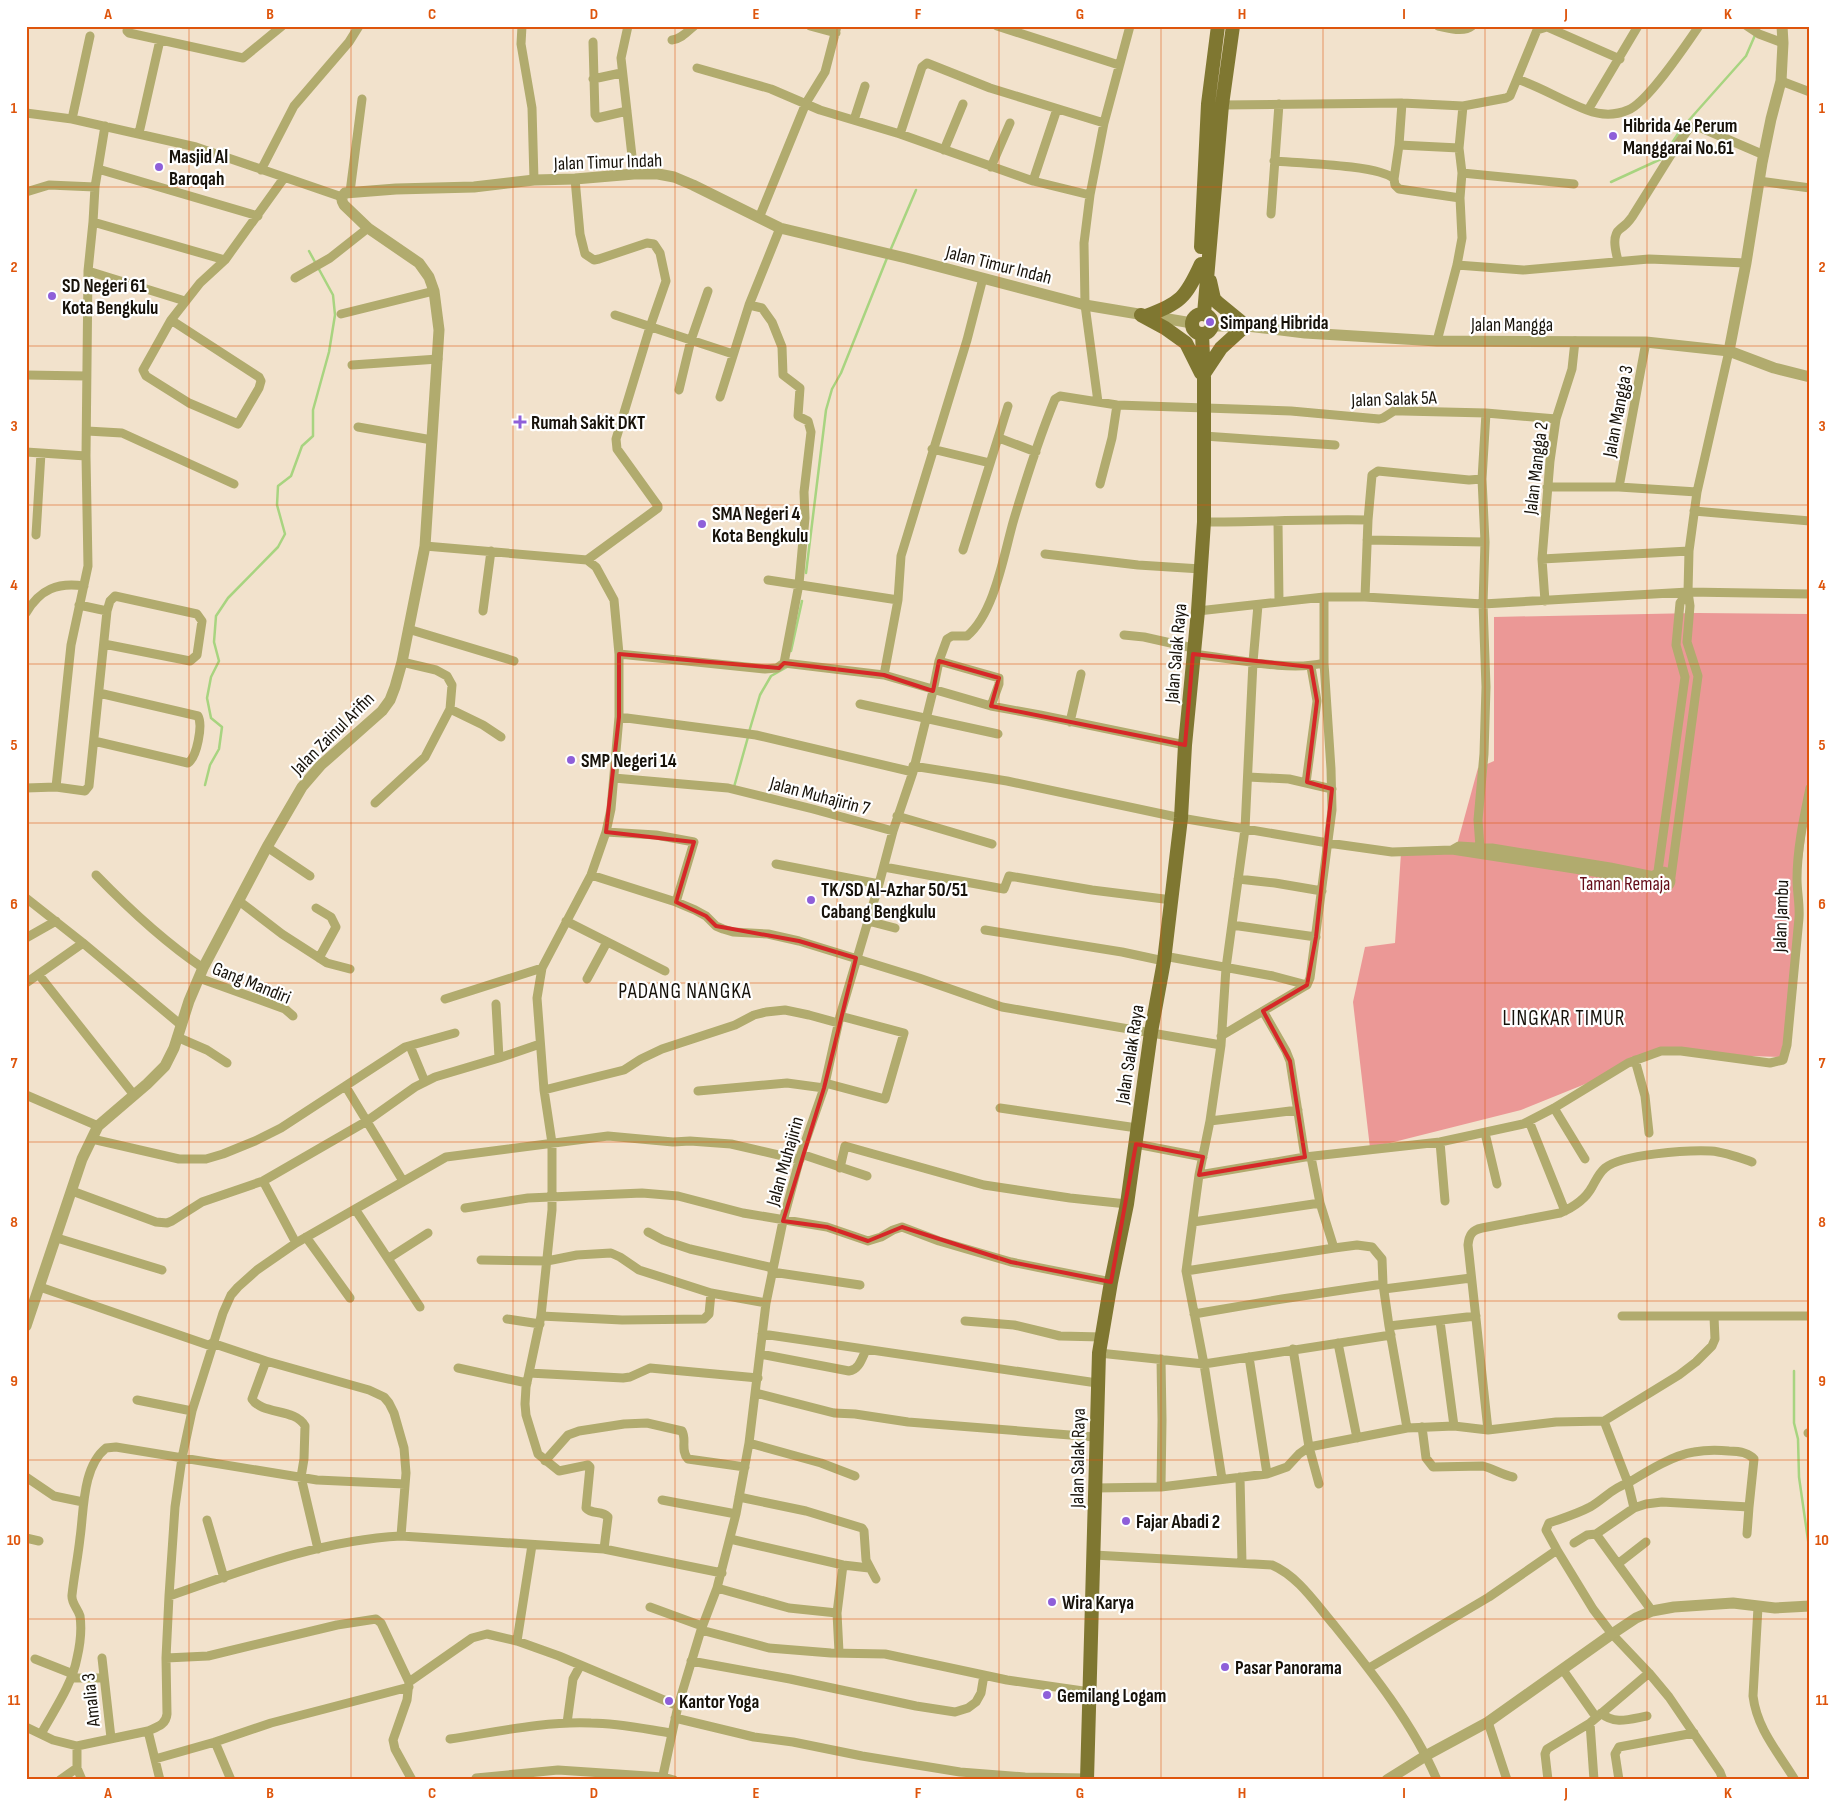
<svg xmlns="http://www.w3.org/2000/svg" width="1836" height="1806" viewBox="0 0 1836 1806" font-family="'Sofia Sans Condensed',sans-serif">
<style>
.green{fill:#eb9896}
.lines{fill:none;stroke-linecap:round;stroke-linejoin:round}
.stream{stroke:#a8d480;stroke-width:2.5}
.minor{stroke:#b1ab6e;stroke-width:9}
.tertiary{stroke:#b1ab6e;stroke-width:11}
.primary{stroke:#7f7731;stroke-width:14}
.marked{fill:none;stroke:#d62828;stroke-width:4;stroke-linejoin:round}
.grid{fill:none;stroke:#de550c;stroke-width:1;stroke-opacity:0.55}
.poi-dot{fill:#8e5fd9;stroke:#fff;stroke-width:2}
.labels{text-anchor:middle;stroke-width:4.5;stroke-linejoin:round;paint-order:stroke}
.poi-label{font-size:19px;font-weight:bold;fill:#17120a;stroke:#fff;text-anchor:start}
.street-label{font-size:19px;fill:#17120a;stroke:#fff}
.park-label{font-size:19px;fill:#650c18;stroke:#fff}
.quarter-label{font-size:21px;letter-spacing:1px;fill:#17120a;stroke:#fff}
.neatline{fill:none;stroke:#de550c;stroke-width:2}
.grid-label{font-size:16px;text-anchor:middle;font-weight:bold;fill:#de550c}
</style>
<rect width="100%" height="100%" fill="#f2e2cc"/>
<!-- green -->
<path class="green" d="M1697,613L1810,614V798L1795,915L1797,986L1780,1057L1662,1053L1521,1110L1370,1148L1353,1002L1365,947L1395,943L1401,853L1455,852L1478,768L1494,761V617Z"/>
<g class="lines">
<!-- stream -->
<path class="stream" d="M1611,182L1661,159L1682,128L1746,56L1759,26
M890,251L916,190
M806,573L826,410L832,389L841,373L887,258
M791,651L802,601
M749,732L760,695L771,676L787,667
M205,785L210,765L219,749L222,727L211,718L207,698L211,677L219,661L214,642L216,616L228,598L278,547L285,534L277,505L278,486L291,476L302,446L313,436V410L329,352L335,315L333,295L309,251
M734,787L748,737
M1794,1371V1423L1798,1439L1799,1477L1810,1554"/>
<!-- minor -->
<path class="minor" d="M128,26L127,31L129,33L243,58L282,26
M522,26L521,44L532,108L534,180
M628,26L621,58L634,174
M810,26L836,33
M997,26L1119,65
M1438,26C1449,28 1463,33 1472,26
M1747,26L1759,34L1783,43
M672,40C681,39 687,32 694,26
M593,42L595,115L597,118L627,111
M697,68L771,89L820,110L900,134L1033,181L1090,195
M593,79L621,73
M1517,79L1537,30L1547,27L1620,59
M1781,81L1810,92
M1402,103L1399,145L1394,179L1395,185L1399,189L1460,198
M1222,105L1402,103L1463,106
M1588,110L1638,26
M26,113L72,119L196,147L342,197
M72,119L90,36
M854,120L865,86
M139,133L160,40
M900,134L922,67L927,63L990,88L1104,123
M1399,145L1459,148
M944,150L963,104
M1274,161C1296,163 1381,165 1394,179
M991,167L1010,123
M98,169L258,216
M261,170L294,106L349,42L359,26
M1462,173L1574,184
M575,179L580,234L585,254L594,260L599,259L647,243L654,244L660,253L666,281L650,327L616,439L617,449L658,506V508L587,560
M1033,181L1057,109
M1759,181L1810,188
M26,192L49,185L95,187
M350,192L362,99
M1271,214L1279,104
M759,218L806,103L825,72L837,26
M93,222L225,260
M1618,261C1616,252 1611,236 1620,229C1626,225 1628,223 1632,217L1677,145L1690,127H1699L1764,155
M1457,265L1523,270L1649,259L1746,263
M88,271L185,301
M295,278L330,258L368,228
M749,305L762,308L772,322L782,347L783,375L800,388L798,416L808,421L811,432L804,492L805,518L799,584L784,663
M341,314L434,291
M615,315L733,354
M171,320L259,377L261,381L259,388L238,424L189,403L146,376L143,370L171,320L200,283L225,260L284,178
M1437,341L1457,265L1462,238L1460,198L1462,173L1459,148L1463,106L1506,98L1510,96L1517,79C1541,87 1563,101 1587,110C1600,115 1614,116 1628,110C1647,103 1686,45 1699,26
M352,365L438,359
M26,375L86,376
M679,390L691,340L708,291
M720,397L749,305L780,228
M1098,402L1085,305L1084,243L1090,195L1104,123L1130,26
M358,427L432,440
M87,431L122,433L234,484
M1204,436L1335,445
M999,438L1036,452
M932,449L990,463
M26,452L86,456
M1100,484L1112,438L1117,405
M1547,487H1619L1697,492
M1619,487L1646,342
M1694,511L1810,521
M1368,520L1372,475L1378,471L1469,480L1482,479
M1204,522C1259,522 1313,519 1368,520L1365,597
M1278,522L1279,602
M36,535L41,453
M1367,540L1485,542
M425,546L587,560L596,567L614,600L619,654V717L611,809L606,832L591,875L542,968L537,998L544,1090L552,1143V1210L541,1316L526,1387L525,1404L526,1415L538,1454L559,1471L588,1465L590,1467L586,1508C592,1515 602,1510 608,1517L604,1549
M963,550L1008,406
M1045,554L1138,565L1201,569
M1542,559L1689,551
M768,580L898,600
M1545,601L1542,559L1550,461L1556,419L1572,369L1575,341
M483,611L491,551
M1198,611L1324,597H1365L1483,604L1688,592L1810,594
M26,613C40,589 58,582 84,586
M408,629L514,661
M1124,635L1144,637L1193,648
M104,644L190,661L197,655L202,621L197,614L115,596L110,601L107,611
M619,654L765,669L777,668L784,663L884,675L991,706L1040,715L1185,745
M1193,654C1231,658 1288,672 1324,663
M939,661L999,678V684L991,706
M884,675L898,600L901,556L967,340L983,278
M860,704L998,734
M450,709L483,725L501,737
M619,717L756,735L913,772
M1070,722L1081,674
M94,741L188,763C197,757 203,725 198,716L99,693
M913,766L1007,781L1181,818L1328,843L1392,852L1452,850L1613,875L1653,883
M1248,777L1289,779L1332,789
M614,778L728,788L813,809L893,831
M1306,783L1317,701L1311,667
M56,787L71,645L88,566L86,456L88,271L93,222L95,187L105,126
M26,788L56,787L85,791L89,786L107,611L79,605
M375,803L425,757L450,709L452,685L447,676L436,670L402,662
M897,816L992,844
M606,832L656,835L694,842L676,902
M267,847L310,876
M1480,847L1478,820L1484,754L1486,687L1483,604L1485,542L1482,479L1486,413
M1452,850L1459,846L1492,848L1610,867L1654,876
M776,864L879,884
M884,867L1004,889L1009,876L1092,890L1172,900
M1653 880a9 9 0 1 1 18 0a9 9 0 1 1-18 0Z
M1658,871L1685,677L1676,645L1680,603L1688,592
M96,875C129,909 163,941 203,968
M591,875L676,902L695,910L706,916L716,926L723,929L733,932L768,934L799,941L919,978L1002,1007L1221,1045
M1671,877L1698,676L1687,642L1690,606L1688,592L1689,551L1697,492L1729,351
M1238,879L1275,883L1322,891
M26,898L83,943L181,1025
M239,901L282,934L327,963L350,969
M316,908L331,917L336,927L319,958
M566,921L665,971
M868,921L895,928
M1232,925L1316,937
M985,930L1122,952L1164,961
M26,938L56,921
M1164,956L1273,976L1307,985
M39,975L134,1095
M199,978L285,1009L293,1016
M587,979L607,942
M26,983L83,943
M445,999L542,968
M496,1004L499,1058
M1263,1011L1286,1051L1290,1061L1305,1157
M1221,1036L1307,985L1310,978L1332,810L1331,769L1324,663V597
M177,1037L207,1050L227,1063
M410,1046L425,1082
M1635,1060L1645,1096L1649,1133
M825,1083L885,1099L904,1033L840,1016
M346,1087L403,1181
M544,1090L624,1070L641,1059L662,1049L735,1025L754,1015L766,1012L785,1010L809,1015L838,1023
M698,1091L787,1083L824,1088
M26,1095L98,1126
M1000,1108L1137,1128
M1554,1108L1585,1159
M1210,1121L1298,1110
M1529,1121L1565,1211
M1485,1133L1497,1184
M92,1139L179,1159H206L223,1154L255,1141L281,1128L405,1047L455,1033
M1440,1142L1445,1201
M1136,1144L1203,1157
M801,1154L867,1176
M840,1168L845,1146L984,1185L1070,1198L1127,1204
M1199,1175L1305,1157L1440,1142L1523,1124L1554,1108L1628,1063L1661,1051H1681L1770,1063L1783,1060L1787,1045L1799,918C1800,905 1797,892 1797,879C1797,849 1804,817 1810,788
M263,1181L296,1243
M72,1191L156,1222L167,1223L172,1221L202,1202L263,1181L367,1121L415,1087L435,1077L499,1058L540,1044
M1320,1203L1334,1248
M465,1208L528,1198L642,1193L678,1196L743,1213L827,1227L868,1241L881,1237L893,1230L902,1227L939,1241L1011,1262L1111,1282
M355,1209L420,1307
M1193,1222L1320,1203L1311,1157
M648,1232L663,1240L690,1249L773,1268
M306,1237L350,1298
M57,1238L162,1270
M389,1258L428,1233
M481,1260L547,1261L577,1255L611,1253L620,1257L639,1270L711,1293L766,1303
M1186,1271L1334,1248L1357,1245L1372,1247L1382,1259L1383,1284L1389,1326L1407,1428
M772,1272L860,1285
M40,1287L211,1346
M1384,1289L1471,1278
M1194,1314L1282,1299L1383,1284
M541,1316L622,1320L704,1319L709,1314L711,1293
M1622,1316H1810
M507,1319L540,1324
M965,1321L1014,1325L1060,1336L1102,1337
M1440,1321L1454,1426
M1389,1326L1476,1316
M762,1334L1097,1383
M212,1343L266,1361L369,1390L384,1397L389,1403L394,1413L404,1448L406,1473L401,1536
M1338,1343L1357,1438
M1293,1349L1309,1447L1319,1484
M1099,1353L1204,1364L1391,1335
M760,1354L849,1371C859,1370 862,1358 866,1350
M1249,1357L1267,1474
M266,1361L252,1399C262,1415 295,1408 305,1426L304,1459L301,1477L318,1549
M458,1368L527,1383
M529,1373L623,1378L630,1377L650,1368L758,1378
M756,1393L834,1413L855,1414L908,1422L1095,1437
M137,1400L192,1411
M1604,1421L1628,1483C1612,1488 1604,1499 1590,1507C1577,1514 1563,1518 1549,1523L1546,1530L1557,1550L1593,1609L1612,1634L1649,1673L1669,1697L1720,1772L1723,1780
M1422,1427L1426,1458L1433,1467L1483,1466C1494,1469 1502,1475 1513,1477
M1488,1430L1468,1245C1469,1235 1472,1230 1482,1228L1560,1213C1574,1207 1585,1200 1592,1187C1596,1180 1599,1173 1605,1168C1622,1154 1688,1150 1711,1151C1725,1152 1738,1157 1752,1162
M1808,1433H1810
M749,1443L821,1463L855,1476
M545,1461L568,1435L579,1431L624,1424L647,1423L682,1431C687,1440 680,1450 688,1459L745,1467
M26,1477L54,1496L83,1502
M1240,1477L1242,1563
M1222,1479L1204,1364L1186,1271L1199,1175L1210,1121L1221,1045L1226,968L1245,829L1253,662L1258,605
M1161,1487L1162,1420L1161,1359
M1095,1488L1161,1487L1267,1474L1287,1467L1299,1454L1309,1447L1407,1428L1454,1426L1488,1430L1556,1422L1604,1421L1679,1375L1696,1362L1712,1346L1715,1339L1714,1317
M739,1497L806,1511L862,1528L864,1531L866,1560L876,1579
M662,1500L736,1514
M1634,1508L1628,1483C1646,1472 1673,1455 1694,1452C1705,1450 1718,1450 1729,1451C1738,1451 1748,1452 1754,1459L1749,1507
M207,1520L224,1578
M1596,1534L1652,1611
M26,1538L39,1541
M730,1539L843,1565L869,1568
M1574,1543L1587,1535L1596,1534L1634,1508L1646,1504L1662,1502L1749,1507L1747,1534
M1094,1555L1272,1565C1298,1576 1316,1604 1334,1625C1371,1671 1414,1725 1437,1780
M1619,1563L1646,1542
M717,1588L789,1608L837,1613
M169,1596C244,1570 321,1540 401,1536L604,1549L722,1573
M650,1607L702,1626
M1758,1607L1753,1696C1757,1729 1778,1752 1795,1780
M701,1630L769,1648L831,1653L885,1654L1007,1680L1090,1692
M517,1641L532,1545
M839,1652L837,1613L843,1565
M102,1658L111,1738
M166,1658L208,1656L337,1625L376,1619L381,1623L409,1682L407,1700L393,1740L395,1749L412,1780
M35,1659L73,1674
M691,1661L790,1679L916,1706L955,1712L968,1708L976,1702L981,1693L984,1675
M1369,1668L1489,1597L1557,1550
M1563,1670L1596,1717
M71,1678H104
M409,1682L472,1638L487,1634L517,1641L559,1656L678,1706
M1601,1713C1614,1725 1630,1719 1647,1716
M675,1718L754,1737L793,1742L862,1756L960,1772L1025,1777L1087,1778
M1488,1722L1507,1780
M567,1723L573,1679L580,1666
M1590,1723L1594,1780
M26,1727L53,1740L77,1746L148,1731C157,1727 166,1725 167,1714L166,1658L169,1596L175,1507L182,1458L192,1411L223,1313L231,1295L238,1287L257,1270L296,1243L446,1157L608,1136L673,1142L690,1141L731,1144L800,1160
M148,1731L160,1780
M41,1734C54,1710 72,1685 77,1658C80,1645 82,1630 80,1616C78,1609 71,1603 72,1595C74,1576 78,1557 80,1538C84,1511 82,1467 106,1448L116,1447L317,1480L405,1484
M450,1739C497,1732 544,1721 591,1723C618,1723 645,1729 671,1733
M215,1742L231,1780
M77,1746V1768L82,1780
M155,1759L215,1742L271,1723L409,1687
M476,1778L558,1770L663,1777L674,1780
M60,1780L77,1768
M662,1780L678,1706L701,1630L717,1588L736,1514L749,1443L766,1303L783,1221L801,1154L824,1088L840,1016L879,884L893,831L913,772L933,691L939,661L947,639L952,636H967C995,613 1004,553 1014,519C1026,479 1039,438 1055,399L1060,396L1117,405L1291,411L1379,419L1383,418L1394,411H1403L1486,413L1556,419
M1548,1780L1545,1754L1547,1749L1590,1723L1649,1673
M1619,1780L1615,1754L1619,1747L1694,1733"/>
<!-- tertiary -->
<path class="tertiary" d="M1211,326H1247L1305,333L1437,341L1646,342L1729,351L1774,368L1810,377
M1729,351L1746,263L1762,163L1771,119L1781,81L1783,43L1782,26
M26,1326L82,1159L98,1126L147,1084L165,1066L174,1048L189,1001L203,968L267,847L302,787L321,765L382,711L390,700L395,687L402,662L425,546L439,330L434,291L429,277L419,263L368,228L344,205C341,200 341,198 345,193L396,189L474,187L534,180L575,179L634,174H658L674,177L693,185L780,228L906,258L1085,305L1192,323
M1387,1780L1427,1755L1488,1722L1612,1634L1636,1618L1652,1611L1674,1607L1733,1603L1775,1608L1810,1606"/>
<!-- primary -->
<path class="primary" d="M1201,247L1208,104L1218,26
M1210,281L1214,299L1218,303L1246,326
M1204,314L1222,105L1233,26
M1192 324a10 10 0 1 1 20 0a10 10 0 1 1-20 0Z
M1141,315L1165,328L1186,343L1201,373
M1146,316C1181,302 1185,299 1201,264
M1203,375L1221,348L1244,327
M1087,1780L1099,1353L1111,1282L1127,1204L1151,1032L1164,961L1181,818L1185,745L1198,611L1204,522V378L1202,334"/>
</g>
<!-- marked area -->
<path class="marked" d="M619,654L779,668L784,663L884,675L933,691L939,661L999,678L991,706L1185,745L1193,654L1311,667L1317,701L1307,782L1332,789L1316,937L1307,985L1263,1011L1290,1061L1305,1157L1199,1175L1203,1157L1136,1144L1111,1282L1011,1262L902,1227L868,1241L827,1227L783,1221L824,1088L856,958L799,941L716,926L706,916L676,902L694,842L606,832L619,717Z"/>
<!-- grid -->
<path class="grid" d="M189,26V1780M351,26V1780M513,26V1780M675,26V1780M837,26V1780M999,26V1780M1161,26V1780M1323,26V1780M1485,26V1780M1647,26V1780M26,187H1810M26,346H1810M26,505H1810M26,664H1810M26,823H1810M26,983H1810M26,1142H1810M26,1301H1810M26,1460H1810M26,1619H1810"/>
<!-- markers -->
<g class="poi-dot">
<circle cx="1613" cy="136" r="5"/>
<circle cx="159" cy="167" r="5"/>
<circle cx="52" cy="296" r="5"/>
<circle cx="1210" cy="322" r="5"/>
<path d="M517.5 414.5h5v5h5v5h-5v5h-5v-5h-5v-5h5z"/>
<circle cx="702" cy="524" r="5"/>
<circle cx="571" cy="760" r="5"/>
<circle cx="811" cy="900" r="5"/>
<circle cx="1126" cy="1521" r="5"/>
<circle cx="1052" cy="1602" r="5"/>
<circle cx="1225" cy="1667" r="5"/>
<circle cx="1047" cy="1695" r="5"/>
<circle cx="669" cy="1701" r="5"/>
</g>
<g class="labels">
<!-- poi labels -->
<g class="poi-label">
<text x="1623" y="132">Hibrida 4e Perum<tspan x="1623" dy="22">Manggarai No.61</tspan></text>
<text x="169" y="163">Masjid Al<tspan x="169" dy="22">Baroqah</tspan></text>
<text x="62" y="292">SD Negeri 61<tspan x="62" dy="22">Kota Bengkulu</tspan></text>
<text x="1220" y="329">Simpang Hibrida</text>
<text x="531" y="429">Rumah Sakit DKT</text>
<text x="712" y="520">SMA Negeri 4<tspan x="712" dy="22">Kota Bengkulu</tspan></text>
<text x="581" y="767">SMP Negeri 14</text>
<text x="821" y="896">TK/SD Al-Azhar 50/51<tspan x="821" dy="22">Cabang Bengkulu</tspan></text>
<text x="1136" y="1528">Fajar Abadi 2</text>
<text x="1062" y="1609">Wira Karya</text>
<text x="1235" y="1674">Pasar Panorama</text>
<text x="1057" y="1702">Gemilang Logam</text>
<text x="679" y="1708">Kantor Yoga</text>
</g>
<!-- street labels -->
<g class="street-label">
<text transform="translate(608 161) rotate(-2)" y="7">Jalan Timur Indah</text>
<text transform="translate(999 264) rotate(14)" y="7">Jalan Timur Indah</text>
<text x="1512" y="331">Jalan Mangga</text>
<text transform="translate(1394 398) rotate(-2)" y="7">Jalan Salak 5A</text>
<text transform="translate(1617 411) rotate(-79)" y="7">Jalan Mangga 3</text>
<text transform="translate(1535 468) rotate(-83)" y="7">Jalan Mangga 2</text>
<text transform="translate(1175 653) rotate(-85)" y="7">Jalan Salak Raya</text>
<text transform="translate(332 733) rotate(-45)" y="7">Jalan Zainul Arifin</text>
<text transform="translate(820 795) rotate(15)" y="7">Jalan Muhajirin 7</text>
<text transform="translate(1780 916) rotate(-88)" y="7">Jalan Jambu</text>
<text transform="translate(252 982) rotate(22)" y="7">Gang Mandiri</text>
<text transform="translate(1129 1054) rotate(-81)" y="7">Jalan Salak Raya</text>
<text transform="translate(784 1161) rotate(-74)" y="7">Jalan Muhajirin</text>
<text transform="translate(1077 1458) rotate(-89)" y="7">Jalan Salak Raya</text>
<text transform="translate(90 1700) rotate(-96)" y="7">Amalia 3</text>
</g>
<!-- park labels -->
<g class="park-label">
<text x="1625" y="890">Taman Remaja</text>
</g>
<!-- quarter labels -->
<g class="quarter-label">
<text x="685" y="998">PADANG NANGKA</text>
<text x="1564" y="1025">LINGKAR TIMUR</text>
</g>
</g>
<!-- border -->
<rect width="1836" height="1806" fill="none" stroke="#ffffff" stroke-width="55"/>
<rect x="28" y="28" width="1780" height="1750" class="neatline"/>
<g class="grid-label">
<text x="108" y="19">A</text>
<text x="270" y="19">B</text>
<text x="432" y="19">C</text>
<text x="594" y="19">D</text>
<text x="756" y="19">E</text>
<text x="918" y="19">F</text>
<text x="1080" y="19">G</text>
<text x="1242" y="19">H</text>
<text x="1404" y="19">I</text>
<text x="1566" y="19">J</text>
<text x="1728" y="19">K</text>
<text x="14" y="113">1</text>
<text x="1822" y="113">1</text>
<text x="14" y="272">2</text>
<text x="1822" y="272">2</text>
<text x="14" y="431">3</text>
<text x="1822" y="431">3</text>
<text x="14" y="590">4</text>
<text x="1822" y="590">4</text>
<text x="14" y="750">5</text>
<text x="1822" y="750">5</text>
<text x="14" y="909">6</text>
<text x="1822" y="909">6</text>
<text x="14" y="1068">7</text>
<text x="1822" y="1068">7</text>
<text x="14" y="1227">8</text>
<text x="1822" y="1227">8</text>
<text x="14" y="1386">9</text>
<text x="1822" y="1386">9</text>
<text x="14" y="1545">10</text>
<text x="1822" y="1545">10</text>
<text x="14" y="1705">11</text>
<text x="1822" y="1705">11</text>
<text x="108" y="1798">A</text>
<text x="270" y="1798">B</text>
<text x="432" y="1798">C</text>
<text x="594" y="1798">D</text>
<text x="756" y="1798">E</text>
<text x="918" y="1798">F</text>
<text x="1080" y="1798">G</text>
<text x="1242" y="1798">H</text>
<text x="1404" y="1798">I</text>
<text x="1566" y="1798">J</text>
<text x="1728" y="1798">K</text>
</g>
</svg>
